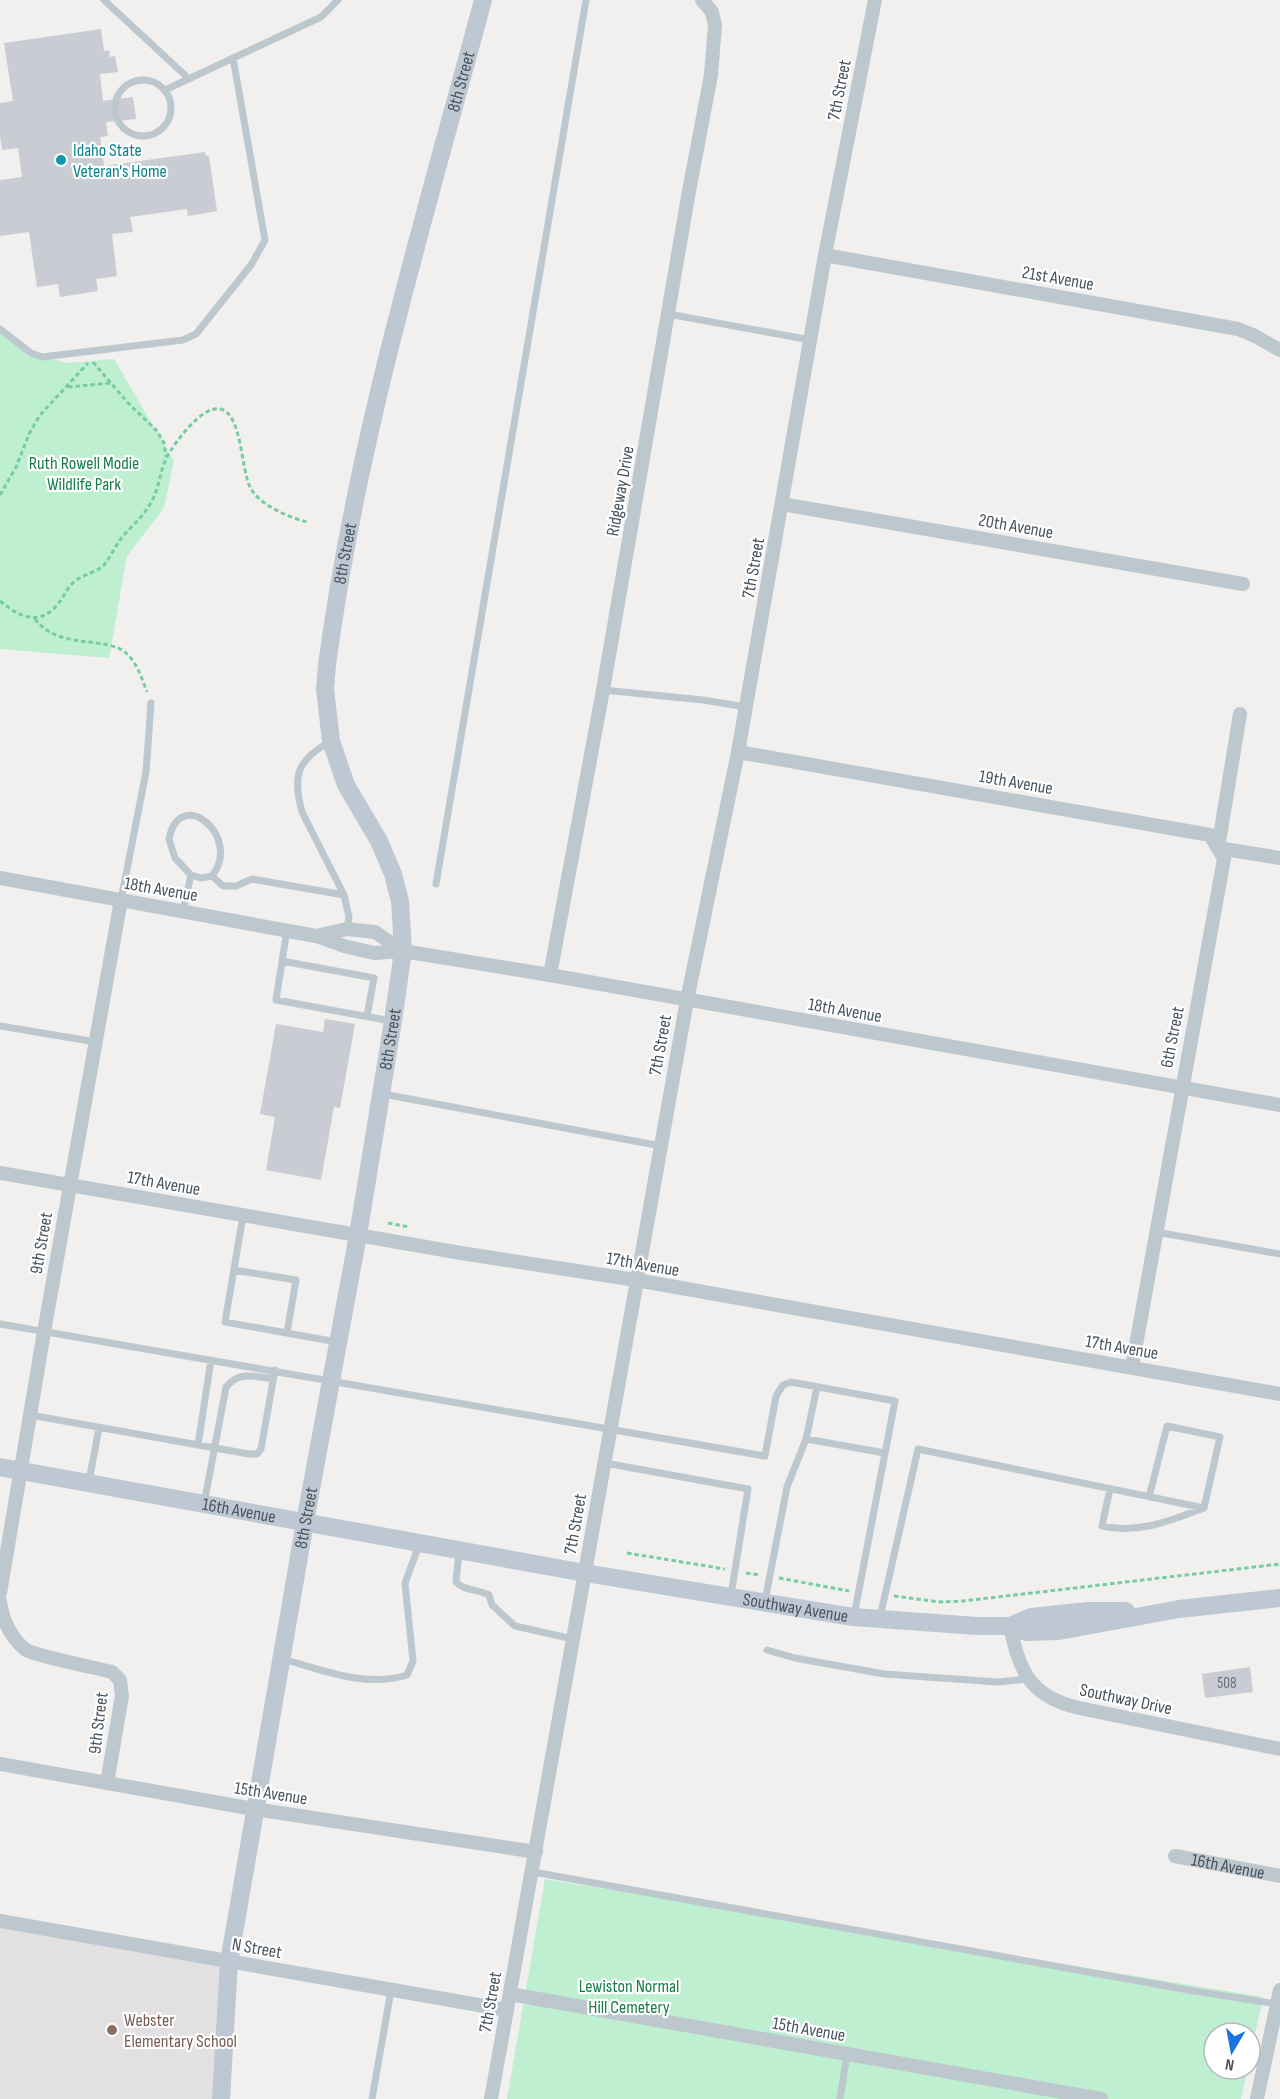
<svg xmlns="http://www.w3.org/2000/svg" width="1280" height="2099" viewBox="0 0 1280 2099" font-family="'Sofia Sans Condensed',sans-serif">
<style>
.education{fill:#e3e0e1}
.green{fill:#beefd0}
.building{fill:#c9ccd2}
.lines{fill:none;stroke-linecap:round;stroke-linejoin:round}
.path{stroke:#77cca1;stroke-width:3;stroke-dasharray:4.5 3;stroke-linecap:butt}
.service{stroke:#bdc7ce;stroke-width:7}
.minor{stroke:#bdc7ce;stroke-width:14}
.secondary{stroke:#bdc8d3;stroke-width:18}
.culture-dot{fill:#0f9aa8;stroke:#fff;stroke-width:2}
.education-dot{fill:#8d6e63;stroke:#fff;stroke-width:2}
.labels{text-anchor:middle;stroke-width:4.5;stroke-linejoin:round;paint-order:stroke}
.number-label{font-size:15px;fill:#68717a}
.street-label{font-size:18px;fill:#47535d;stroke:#fff}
.culture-label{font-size:18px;fill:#0d838f;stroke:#fff;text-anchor:start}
.park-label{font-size:18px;fill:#187e4a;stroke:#fff}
.education-label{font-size:18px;fill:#785e54;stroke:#fff;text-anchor:start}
</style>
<rect width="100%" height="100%" fill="#f2efef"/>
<!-- education -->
<path class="education" d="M0,1921L229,1962L221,2099H0Z"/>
<!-- green -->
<path class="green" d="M0,329L42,357L68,363L114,359L174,461L164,508L127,556L109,658L0,649Z
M545,1879L1263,1997L1250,2058V2033H1214V2069H1248L1241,2099H507Z"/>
<!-- building -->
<path class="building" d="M101,29L104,51L109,50L110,57L115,56L118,72L100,74L103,101L133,97L136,119L106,122L108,136L100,137L104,166L205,152L206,156H209L217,211L188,216L187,209L130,217L133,232L112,234L117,276L96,279L98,291L60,297L58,284L37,287L29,232L0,236V180L22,177L18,148L2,150L0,135V103L13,101L4,43Z
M325,1019L355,1024L340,1108L334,1107L321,1180L266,1170L275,1117L260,1114L276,1024L323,1032Z
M1250,1667L1253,1692L1205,1698L1202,1674Z"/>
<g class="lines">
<!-- path -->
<path class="path" d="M93,362L128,403L157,431L164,443L166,457
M68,387L111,383
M0,495L16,467L29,434L40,415L88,363
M0,601C22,619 42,627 61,600C65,594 68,587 74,582C82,575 94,573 102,567C109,560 114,548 120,540C129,528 141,519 149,506C159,491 159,474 166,459C174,443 202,405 220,409C242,413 241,469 250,487C259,505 288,517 307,522
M35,619C60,652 109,634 128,655C138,665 142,679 147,692
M388,1223L409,1227
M627,1553L725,1569
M746,1573L760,1575
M779,1578L849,1591
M894,1596L940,1602L963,1601L1280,1564"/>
<!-- service -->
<path class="service" d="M104,0L188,78
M115 108a28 28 0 1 1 56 0a28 28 0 1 1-56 0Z
M165,90L321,17L338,0
M668,314L811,340
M0,329L31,353L42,357L183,340L196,334L251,265L265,240L233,58
M603,690L703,700L746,707
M331,741C297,760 292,775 302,812L344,895L349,917L347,929
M191,875L201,878L212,876
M436,884L586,0
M121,900L146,772L151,703
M183,911L191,875L175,858L169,839C180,784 243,837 212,876L223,886H236L252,879L344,895
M287,930L276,1000L391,1021
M282,961L374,978L367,1016
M0,1026L96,1042
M383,1094L661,1146
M243,1216L225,1322L337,1342
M1156,1232L1280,1254
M234,1270L296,1280L287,1333
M0,1324L765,1456L776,1396L783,1385L791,1382L895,1401L854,1616
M817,1387L806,1439L885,1453
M30,1415L249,1454H257L261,1449L275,1370
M198,1445L211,1360
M605,1463L748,1489L731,1595
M89,1481L99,1428
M1110,1489L1102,1526C1138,1534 1170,1521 1204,1508
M204,1504L226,1387C239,1371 255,1376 273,1379
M459,1552L456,1582C464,1591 478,1589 489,1595L492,1605L515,1626L573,1639
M765,1601L787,1487L806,1439
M880,1617L918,1449L1204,1508L1220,1437L1167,1426L1149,1497
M767,1650L795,1658L884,1674L998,1682L1028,1679
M283,1659C322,1670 367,1688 407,1675L413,1661L405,1583L419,1545
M533,1872L1194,1991L1277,2004
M372,2099L391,1990
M840,2099L847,2054"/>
<!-- minor -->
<g class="minor">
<path d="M825,255L1238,329L1253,335L1280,350"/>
<path d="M782,504L1243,584"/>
<path d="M738,752L1210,835L1218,848L1280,858"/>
<path d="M0,878L316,936L344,946L374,953L403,951L550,975L1280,1105"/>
<path d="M316,936L347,929L375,932L403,951"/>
<path d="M550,975L603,690L689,191L711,75L715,25L712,12L702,0"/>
<path d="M0,1173L461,1253L636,1280L1280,1394"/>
<path d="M1132,1367L1224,859L1218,848L1240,714"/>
<path d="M0,1593L44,1332L121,900"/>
<path d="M0,1602C3,1621 11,1638 26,1650C36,1656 97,1668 112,1672L120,1680L122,1696L107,1783"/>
<path d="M1010,1626C1019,1672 1031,1697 1079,1708L1280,1749"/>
<path d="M0,1764L254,1809L536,1852"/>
<path id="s1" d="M1175,1856L1280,1876"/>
<path d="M0,1921L507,2010"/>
<path d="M510,1994L1101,2099"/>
<path d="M491,2099L687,1000L738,752L825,255L875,0"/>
<path d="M1257,2099L1280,1990"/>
</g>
<!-- secondary -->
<g class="secondary">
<path id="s2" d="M0,1467L585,1573L853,1617L977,1626H1010L1027,1632L1059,1631L1179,1609L1280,1598"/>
<path d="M1010,1626L1031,1617L1088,1611H1126"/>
<path id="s3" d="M221,2099L229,1962L305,1522L358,1235L393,1021L403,951L400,901L393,874L379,841L346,785L331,741L325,689L327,665C357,439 424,220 483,0"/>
</g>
</g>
<!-- markers -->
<circle class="culture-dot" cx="61" cy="160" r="6"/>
<circle class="education-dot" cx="112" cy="2030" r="6"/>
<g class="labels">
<!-- number labels -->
<g class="number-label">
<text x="1227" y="1688">508</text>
</g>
<!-- street labels -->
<g class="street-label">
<text dy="6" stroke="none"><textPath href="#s3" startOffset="2064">8th Street</textPath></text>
<text transform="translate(839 90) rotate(-79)" y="6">7th Street</text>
<text transform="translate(1058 278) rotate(10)" y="6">21st Avenue</text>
<text transform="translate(620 491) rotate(-80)" y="6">Ridgeway Drive</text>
<text transform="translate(1016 526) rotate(10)" y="6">20th Avenue</text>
<text dy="6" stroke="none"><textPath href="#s3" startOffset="1578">8th Street</textPath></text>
<text transform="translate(753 568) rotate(-80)" y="6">7th Street</text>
<text transform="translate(1016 782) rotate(10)" y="6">19th Avenue</text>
<text transform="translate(161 889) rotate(10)" y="6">18th Avenue</text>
<text transform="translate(845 1010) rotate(10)" y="6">18th Avenue</text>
<text transform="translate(1172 1037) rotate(-79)" y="6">6th Street</text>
<text dy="6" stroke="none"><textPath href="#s3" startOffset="1074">8th Street</textPath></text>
<text transform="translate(660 1045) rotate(-80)" y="6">7th Street</text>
<text transform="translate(164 1183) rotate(10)" y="6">17th Avenue</text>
<text transform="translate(41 1243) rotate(-80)" y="6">9th Street</text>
<text transform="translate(643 1264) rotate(10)" y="6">17th Avenue</text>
<text transform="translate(1122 1347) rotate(10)" y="6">17th Avenue</text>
<text dy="6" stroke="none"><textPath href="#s2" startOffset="243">16th Avenue</textPath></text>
<text dy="6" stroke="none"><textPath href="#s3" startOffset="588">8th Street</textPath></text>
<text transform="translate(575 1524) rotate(-80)" y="6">7th Street</text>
<text dy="6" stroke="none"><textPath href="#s2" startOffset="808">Southway Avenue</textPath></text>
<text transform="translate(1126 1699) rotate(12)" y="6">Southway Drive</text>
<text transform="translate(98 1723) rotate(-83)" y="6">9th Street</text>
<text transform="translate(271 1793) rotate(9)" y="6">15th Avenue</text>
<text dy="6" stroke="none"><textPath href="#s1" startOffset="54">16th Avenue</textPath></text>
<text transform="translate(257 1948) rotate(10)" y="6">N Street</text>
<text transform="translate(490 2002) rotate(-80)" y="6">7th Street</text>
<text transform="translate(809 2029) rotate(10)" y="6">15th Avenue</text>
</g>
<!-- culture labels -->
<g class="culture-label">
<text x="73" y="156">Idaho State<tspan x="73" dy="21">Veteran's Home</tspan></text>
</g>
<!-- park labels -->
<g class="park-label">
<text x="84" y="469">Ruth Rowell Modie<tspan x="84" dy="21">Wildlife Park</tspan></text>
<text x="629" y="1992">Lewiston Normal<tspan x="629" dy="21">Hill Cemetery</tspan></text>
</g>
<!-- education labels -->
<g class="education-label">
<text x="124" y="2026">Webster<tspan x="124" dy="21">Elementary School</tspan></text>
</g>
</g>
<!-- north arrow -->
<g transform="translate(1232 2051) rotate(190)"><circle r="28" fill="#ffffff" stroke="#b5babe" stroke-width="1.5"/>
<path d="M0-4.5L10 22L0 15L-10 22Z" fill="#1b73e0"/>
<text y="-9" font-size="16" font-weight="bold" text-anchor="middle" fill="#47535d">N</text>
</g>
</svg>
